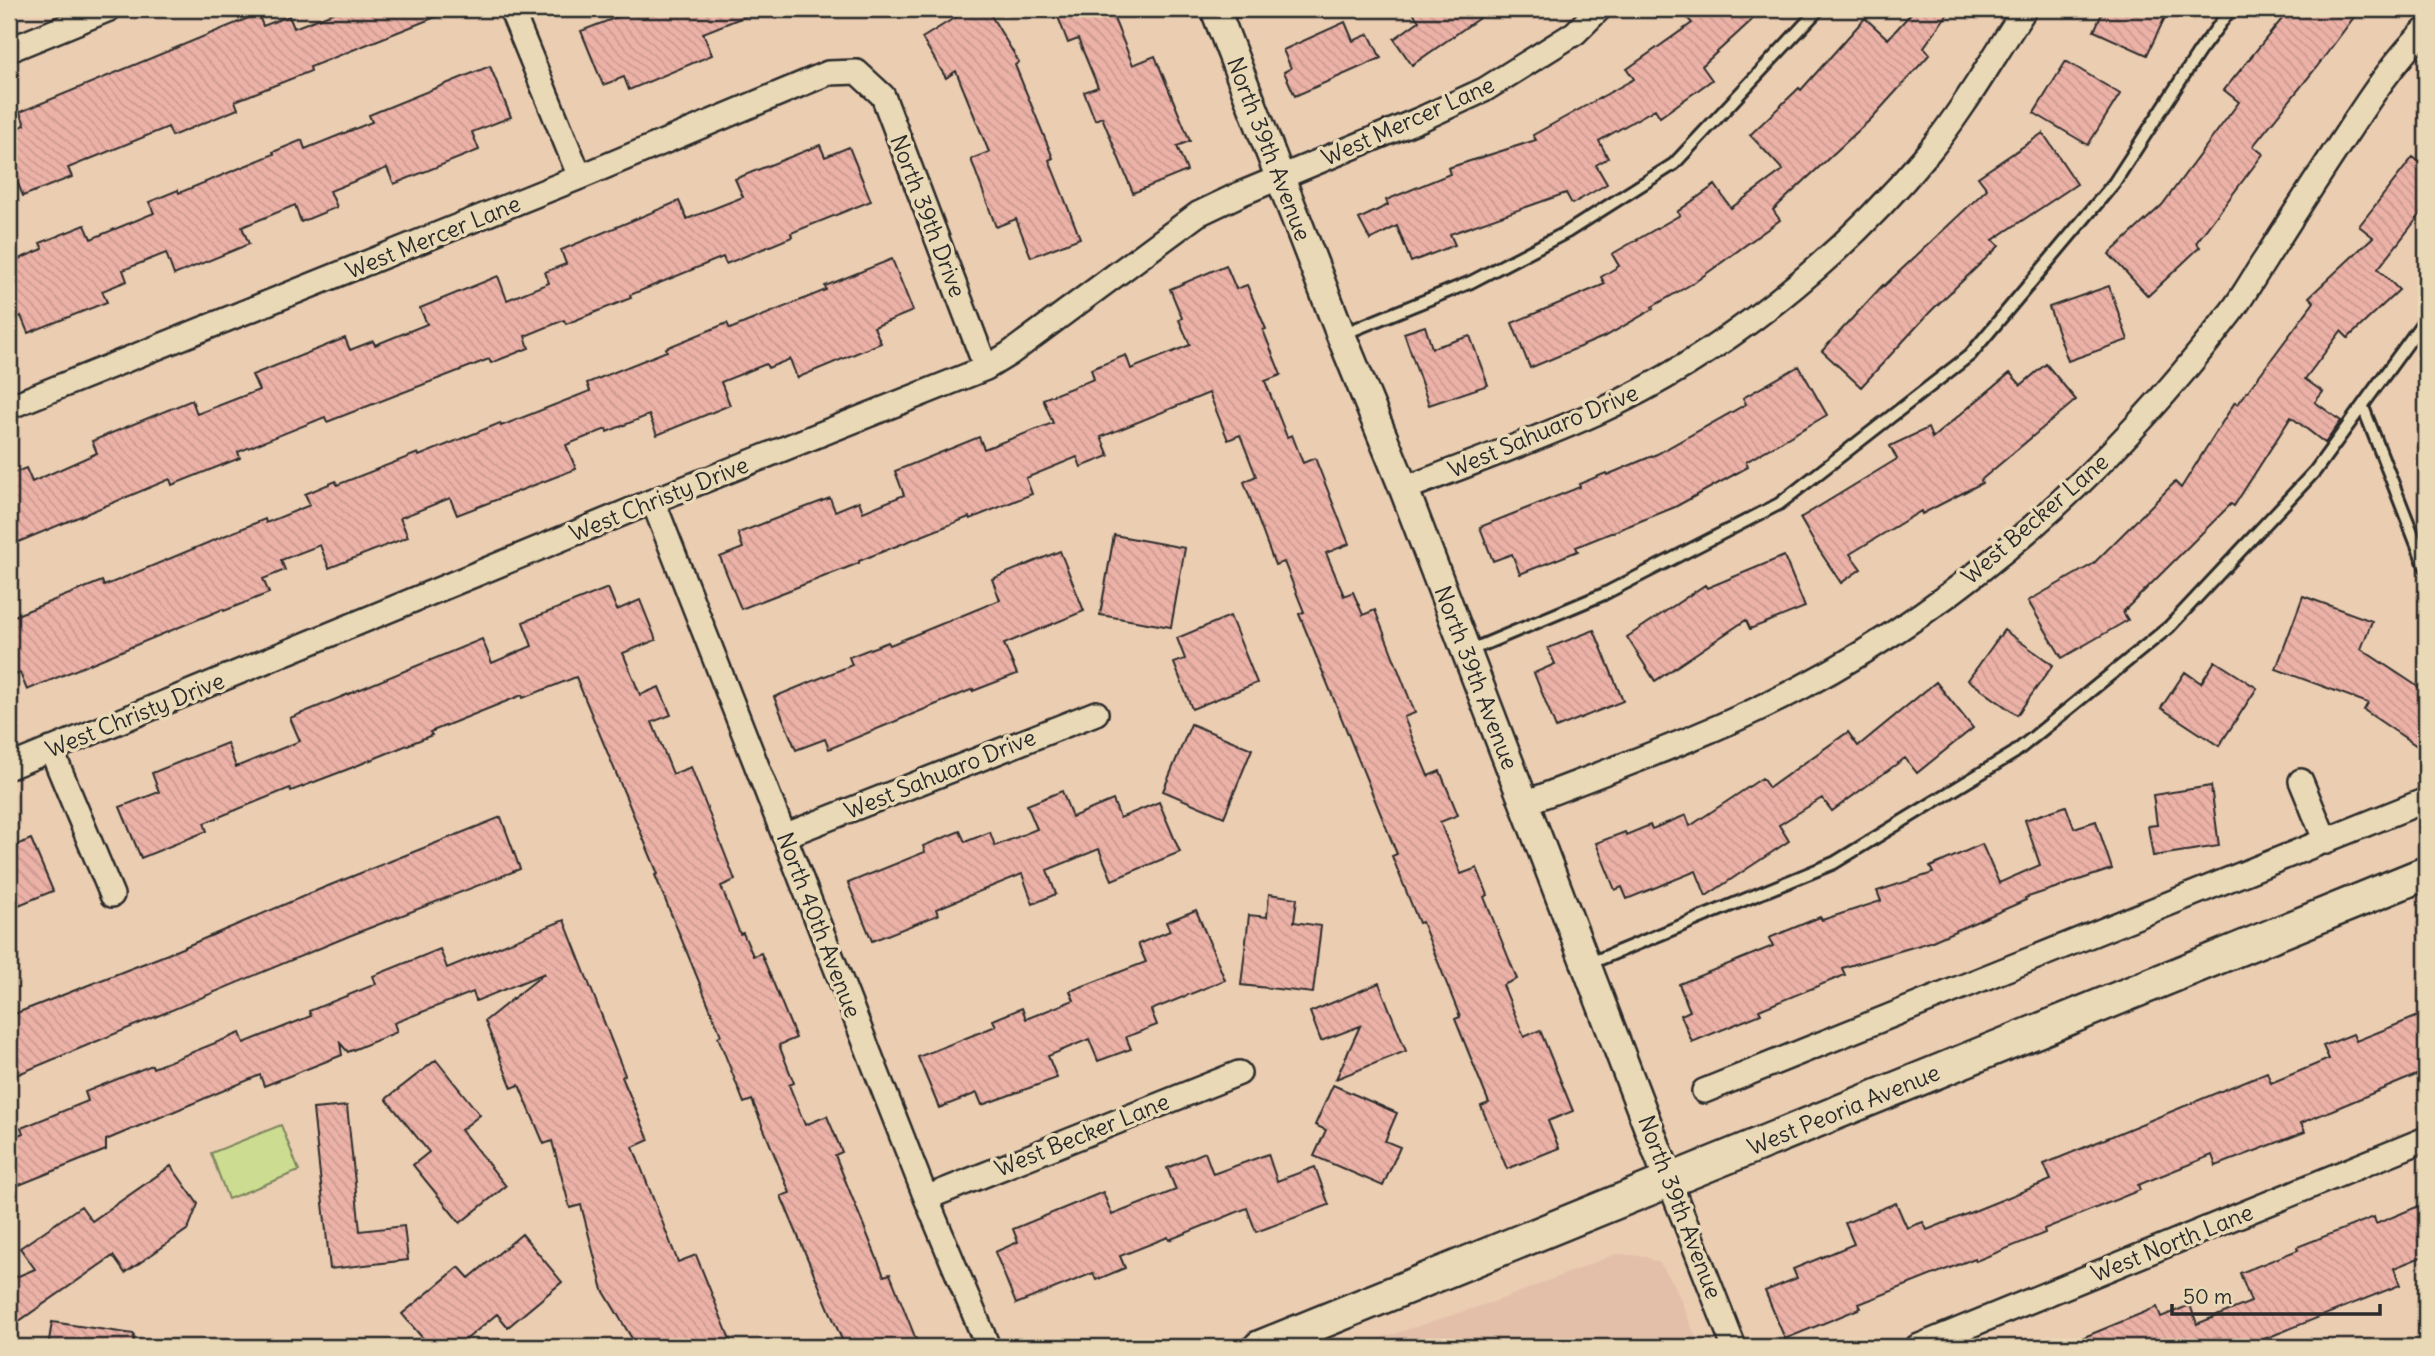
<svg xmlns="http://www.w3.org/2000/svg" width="2435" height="1356" viewBox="0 0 2435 1356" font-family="Delius,sans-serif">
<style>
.built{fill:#e3bfaa}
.grass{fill:#ccdc90;stroke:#7c845e;stroke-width:2}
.building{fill:url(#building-back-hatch);stroke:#2b2b2b;stroke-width:2}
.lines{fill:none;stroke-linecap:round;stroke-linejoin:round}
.service-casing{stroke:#2b2b2b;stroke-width:16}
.minor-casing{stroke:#2b2b2b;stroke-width:28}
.tertiary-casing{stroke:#2b2b2b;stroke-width:33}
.secondary-casing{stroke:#2b2b2b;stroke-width:37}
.service{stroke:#ead9b6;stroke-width:10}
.minor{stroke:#ead9b6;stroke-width:23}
.tertiary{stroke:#ead9b6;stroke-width:28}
.secondary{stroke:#ead9b6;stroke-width:32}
.labels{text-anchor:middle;stroke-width:7;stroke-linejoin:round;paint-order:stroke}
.street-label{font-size:23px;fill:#2b2b2b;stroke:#ead9b6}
</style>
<defs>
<pattern id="building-back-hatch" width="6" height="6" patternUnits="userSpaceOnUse" patternTransform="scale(1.75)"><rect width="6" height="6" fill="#ecb2a7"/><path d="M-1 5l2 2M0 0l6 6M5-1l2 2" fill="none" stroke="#cb9990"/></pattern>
</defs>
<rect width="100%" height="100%" fill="#ebcdb2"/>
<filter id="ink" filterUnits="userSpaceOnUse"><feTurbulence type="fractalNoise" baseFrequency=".0143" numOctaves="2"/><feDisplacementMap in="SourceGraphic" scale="14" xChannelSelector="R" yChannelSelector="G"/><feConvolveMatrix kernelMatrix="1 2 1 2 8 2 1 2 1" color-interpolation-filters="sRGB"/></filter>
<g filter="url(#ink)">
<!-- built -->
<path class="built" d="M1616,1254L1643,1256L1660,1263L1674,1284L1700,1347H1353L1502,1299Z"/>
<!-- grass -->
<path class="grass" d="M281,1125L299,1171L228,1199L211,1153Z"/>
<!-- building -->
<path class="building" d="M343,9L453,10L310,67L311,71L235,101L238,109L172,136L168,127L68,168L72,177L23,196L9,161V131L25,125L20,112L258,14L263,26L289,16L294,28Z
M638,9H761V10L703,33L712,55L629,90L624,77L603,85L581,31Z
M969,9H987L1019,62L1015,65L1053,158L1049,160L1080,238L1031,257L1016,219L996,227L971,159L989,152L956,71L946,78L922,38Z
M1055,9H1110L1133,65L1155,56L1190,141L1177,146L1187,171L1133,193L1102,117L1095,120L1084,92L1098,87L1078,39L1068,43Z
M1410,9H1492L1412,65L1394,39L1419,21Z
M1679,9H1764L1702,66L1712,80L1660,117L1655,109L1599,141L1608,158L1596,165L1607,184L1572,204L1566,193L1450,234L1455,245L1411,262L1397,226L1370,240L1359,219L1388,205L1386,200L1450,174L1448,168L1536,140L1533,135L1634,79L1627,69L1692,23Z
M1915,9H1951L1924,47L1930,54L1871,119L1773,210L1780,220L1695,282L1652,307L1653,309L1608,335L1530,368L1512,323L1605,284L1601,277L1619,266L1612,254L1680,215L1677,212L1715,185L1731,208L1783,170L1750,135L1799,88L1801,90L1865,18L1888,39Z
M2104,9H2169L2147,55L2094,31Z
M2290,9H2360L2316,68L2253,146L2263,154L2196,243L2200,247L2148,296L2109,254L2162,205L2239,102L2224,90Z
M1345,22L1353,41L1369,34L1381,58L1295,96L1284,72L1291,68L1283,50Z
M2066,61L2120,94L2088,145L2034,113Z
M490,66L511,117L472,132L479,150L394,184L387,168L330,191L337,207L301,222L295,205L242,227L249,244L174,275L166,253L123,270L127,281L102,291L107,302L28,333L21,316L9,321V263L43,249L40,243L85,225L91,239L154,213L149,202L178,190L179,193L274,154L273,152L302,140L305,149L372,122L369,115Z
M2043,133L2077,184L1993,240L1999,246L1932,310L1861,387L1822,351L1883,285L1884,286L1987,189L1978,177Z
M820,145L825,157L849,147L871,201L791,233L792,237L726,264L723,257L630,295L631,298L566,324L564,320L525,336L529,348L491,363L489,359L327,422L325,417L238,452L240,458L172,485L170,479L16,543L9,525V475L26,468L32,482L97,453L92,441L192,400L197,414L259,390L252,375L345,338L350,350L373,341L375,345L427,324L420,308L498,276L507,300L549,283L545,272L566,264L561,250L679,201L687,219L743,197L735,179Z
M2413,157L2426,167V207L2378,269L2399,290L2348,338L2341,331L2305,379L2323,392L2315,402L2341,421L2325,443L2291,417L2234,506L2231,504L2123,612L2128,620L2062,658L2028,601L2093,564L2175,482L2181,488L2235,402L2238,404L2314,302L2309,297L2373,237L2359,226Z
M892,259L913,311L874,327L881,343L797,378L790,359L768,368L766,364L721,382L730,405L657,435L649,415L607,432L606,429L566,445L576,469L457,515L450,498L400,518L408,537L329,568L320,545L281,560L285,570L263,579L269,593L224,611L223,609L27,690L20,673L9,677V618L102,581L104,586L265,519L266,523L310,505L305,494L336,481L337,485L418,453L419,456L500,423L501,426L590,391L587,383L667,351L666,348L727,323L730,329L826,290L825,286Z
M1226,265L1236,289L1247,285L1266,329L1263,330L1281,375L1265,381L1287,437L1292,435L1303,463L1315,458L1349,544L1326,553L1344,596L1353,592L1363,615L1375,610L1415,713L1404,717L1413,740L1428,776L1440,771L1458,815L1440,822L1461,874L1477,868L1488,895L1484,897L1517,979L1503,985L1524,1037L1540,1030L1573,1111L1548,1121L1559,1148L1507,1169L1481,1106L1489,1103L1455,1019L1460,1017L1422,922L1419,923L1392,856L1397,854L1299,614L1304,612L1284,562L1275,565L1244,482L1256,476L1240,435L1228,440L1209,393L1101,437L1109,456L1081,467L1077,457L1026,478L1032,494L970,519L969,517L859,561V563L741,609L720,557L743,548L738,533L830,498L835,511L859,501L863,512L904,495L895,471L979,437L984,449L1053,423L1043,399L1094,379L1091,369L1126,355L1131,369L1190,345L1179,320L1182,318L1170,289Z
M2109,286L2128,340L2068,361L2049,307Z
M1425,326L1432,348L1470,336L1488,385L1429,405L1404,333Z
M2046,364L2076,400L1981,480L1982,483L1922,514L1921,511L1850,554L1861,569L1841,583L1815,544L1800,518L1897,459L1890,446L1928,428L1932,438L2010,373L2021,385Z
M1799,366L1827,415L1746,462L1748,467L1675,507L1576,547L1578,551L1520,574L1512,554L1493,561L1480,527L1580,487L1579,484L1606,473L1607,475L1657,454L1746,404L1743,398Z
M1114,535L1185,548L1171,627L1100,615Z
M1060,551L1084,611L1004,644L1017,674L973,691V689L829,749L825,739L796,750L774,697L852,665L849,657L888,642L890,645L1000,600L992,579Z
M1784,556L1805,607L1750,629L1746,620L1655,681L1627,637L1705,585L1707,588Z
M608,588L617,610L640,600L656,640L623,653L640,695L659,687L671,715L652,722L673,774L691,767L735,880L721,886L740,934L743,933L753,956L761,953L796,1038L779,1045L794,1083L789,1085L805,1125L827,1116L842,1152L835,1155L884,1276L890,1274L919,1347H845L781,1196L790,1193L752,1100L744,1103L718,1037L721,1035L655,875L658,874L576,677L523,698L522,695L430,732L432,735L351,768L291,791L290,788L204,823L207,831L141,858L120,807L159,792L152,773L227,743L236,767L300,741L290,718L482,639L492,663L532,646L523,622Z
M2303,596L2372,621L2361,649L2426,692V752L2364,710L2368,703L2276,669Z
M1230,616L1257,683L1192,709L1174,663L1185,659L1177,638Z
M1594,630L1623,701L1556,728L1534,673L1555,664L1548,648Z
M2004,630L2053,665L2017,715L1968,680Z
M2215,661L2257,688L2219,746L2161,708L2185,672L2201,683Z
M1936,682L1973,728L1917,773L1905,758L1832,811L1822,798L1779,825L1789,841L1706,896L1696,871L1627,899L1622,887L1615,890L1596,843L1625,832L1626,835L1650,825L1652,829L1686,815L1690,826L1762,778L1769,788L1848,732L1858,746Z
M1191,724L1252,749L1224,817L1163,791Z
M2211,786L2219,846L2153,856L2148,826L2157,825L2153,795Z
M1062,791L1072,817L1113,800L1120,818L1159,802L1180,852L1112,880L1099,849L1047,870L1056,894L1033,904L1022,874L936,909L938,915L872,941L848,883L925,852L923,846L960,831L965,842L990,832L995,846L1037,829L1027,805Z
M2066,806L2074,828L2096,821L2112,869L2025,898L2026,900L1930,942L1842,968L1845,975L1759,1010L1761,1014L1692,1042L1681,1015L1690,1011L1679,984L1773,946L1769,938L1820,917L1822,920L1881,901L1877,891L1933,873L1930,867L1982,844L1999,883L2040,865L2025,820Z
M501,817L520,869L349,936L9,1078V1016L168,954L323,888Z
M31,839L53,891L9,909V848Z
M1269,894L1297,898L1294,922L1321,926L1313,993L1241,985L1249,915L1267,917Z
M1196,910L1225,980L1151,1010L1157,1025L1126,1037L1131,1049L1098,1061L1089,1039L1048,1056L1057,1078L982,1105L977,1093L939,1108L918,1057L996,1026L993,1020L1022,1008L1026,1019L1074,1000L1070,991L1146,962L1138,944L1170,931L1166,922Z
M564,920L625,1075L622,1077L649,1140L633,1147L678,1262L696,1255L733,1347H637L603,1290L581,1205L570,1208L552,1141L544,1144L519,1085L512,1088L485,1021L545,973L476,1001L473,992L394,1023L397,1032L348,1052L340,1043L342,1055L264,1086L260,1075L106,1140V1150L9,1189V1139L23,1133L21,1128L88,1101L85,1092L152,1065L153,1068L240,1033L244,1043L311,1016L309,1011L376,984L373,976L440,949L447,968Z
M1379,983L1406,1051L1336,1079L1360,1026L1321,1041L1310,1012Z
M2426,1013V1071L2301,1123L2305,1132L2216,1166L2212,1155L2138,1185L2140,1190L2044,1229L2045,1233L1976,1261L1975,1258L1859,1304L1861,1308L1785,1339L1765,1291L1797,1278L1793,1269L1854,1244L1845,1223L1896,1203L1907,1228L1923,1222L1927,1230L2051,1180L2044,1164L2267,1072L2271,1083L2329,1059L2323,1046L2353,1034L2356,1041Z
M436,1060L480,1115L461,1130L506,1186L460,1223L413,1165L429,1152L386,1099Z
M1333,1085L1397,1113L1385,1141L1400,1147L1383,1186L1314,1156L1326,1130L1315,1125Z
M347,1106L360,1231L404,1226L408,1260L330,1269L313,1109Z
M1205,1152L1213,1174L1268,1154L1277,1181L1315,1167L1329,1205L1256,1232L1247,1208L1169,1240L1168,1237L1120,1256L1125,1268L1096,1280L1093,1273L1016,1304L995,1252L1018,1242L1013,1229L1103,1192L1112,1215L1176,1190L1167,1168Z
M171,1166L198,1204L188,1229L125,1273L113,1256L9,1328V1280L35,1269L20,1248L81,1206L92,1221Z
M2426,1203V1255L2394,1268L2400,1285L2244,1347H2060L2157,1307L2161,1317L2190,1305L2197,1324L2251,1302L2240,1273L2298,1250L2297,1247L2374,1217L2376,1224Z
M522,1234L562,1282L508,1327L497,1314L457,1347H430L402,1314L459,1267L469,1278Z
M52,1322L134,1334L133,1347H48Z"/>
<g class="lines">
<defs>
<path id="service" d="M1218,17L1238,9
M1343,334L1471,282L1567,232L1674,164L1819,9
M2363,407L2426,568
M1466,652L1604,594L1779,504L1970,355L2114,183L2199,52L2231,9
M1588,964L1834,863L2014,753L2169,627L2315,471L2426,318"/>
<path id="minor" d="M511,9L580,177
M9,50L109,9
M9,407L580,177L828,73L857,72L883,96L986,368
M1404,489C1468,464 1534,441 1596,413C1723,355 1839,260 1927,154C1964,109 1993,57 2025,9
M653,501L926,1198L988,1347
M51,749L112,895
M9,767L653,501L986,368L1009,354L1198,214L1240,194L1421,119L1484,90L1575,33L1599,9
M2301,781L2326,842
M1525,803C1618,767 1713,734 1802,687C1970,598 2113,467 2228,316C2242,299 2253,278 2265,260C2291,218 2318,177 2345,136C2369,99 2394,61 2426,29
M784,836L1096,713
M1704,1091L2426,800
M1669,1181L1734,1347
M926,1198L1239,1073
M1917,1347L2426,1139"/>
<g id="tertiary">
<path id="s1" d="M1215,9L1341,335L1404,489L1669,1181"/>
</g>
<g id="secondary">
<path id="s2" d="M1260,1347L2426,873"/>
</g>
</defs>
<!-- service casing -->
<use href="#service" class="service-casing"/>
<!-- minor casing -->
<use href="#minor" class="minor-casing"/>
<!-- tertiary casing -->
<use href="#tertiary" class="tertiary-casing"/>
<!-- secondary casing -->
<use href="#secondary" class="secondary-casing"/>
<!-- service -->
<use href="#service" class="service"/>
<!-- minor -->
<use href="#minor" class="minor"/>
<!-- tertiary -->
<use href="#tertiary" class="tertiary"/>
<!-- secondary -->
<use href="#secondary" class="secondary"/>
</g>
</g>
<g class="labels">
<!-- street labels -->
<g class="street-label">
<text transform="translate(1408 121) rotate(-24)" y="8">West Mercer Lane</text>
<text dy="8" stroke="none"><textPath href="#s1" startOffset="150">North 39th Avenue</textPath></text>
<text transform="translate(928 216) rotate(69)" y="8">North 39th Drive</text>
<text transform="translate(433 237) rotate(-22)" y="8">West Mercer Lane</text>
<text transform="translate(1543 431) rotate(-23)" y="8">West Sahuaro Drive</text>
<text transform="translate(659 499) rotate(-22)" y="8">West Christy Drive</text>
<text transform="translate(2035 519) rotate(-41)" y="8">West Becker Lane</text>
<text dy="8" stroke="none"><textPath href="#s1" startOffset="718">North 39th Avenue</textPath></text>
<text transform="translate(135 715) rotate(-22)" y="8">West Christy Drive</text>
<text transform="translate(940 774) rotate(-22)" y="8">West Sahuaro Drive</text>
<text transform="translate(819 925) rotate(69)" y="8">North 40th Avenue</text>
<text dy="8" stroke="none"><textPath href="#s2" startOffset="630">West Peoria Avenue</textPath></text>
<text transform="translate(1082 1135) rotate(-22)" y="8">West Becker Lane</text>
<text transform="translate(1680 1207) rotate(69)" y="8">North 39th Avenue</text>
<text transform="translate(2172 1243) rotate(-22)" y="8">West North Lane</text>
</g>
</g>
<!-- margin -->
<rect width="2435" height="1356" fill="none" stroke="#ead9b6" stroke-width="35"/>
<rect x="18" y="18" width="2400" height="1321" fill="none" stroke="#2b2b2b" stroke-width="2.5" filter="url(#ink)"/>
<!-- scale -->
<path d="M2172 1304v10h208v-10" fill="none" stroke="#2b2b2b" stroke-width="3.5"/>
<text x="2183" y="1304" font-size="21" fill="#2b2b2b" stroke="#ead9b6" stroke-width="5" paint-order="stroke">50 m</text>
</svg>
